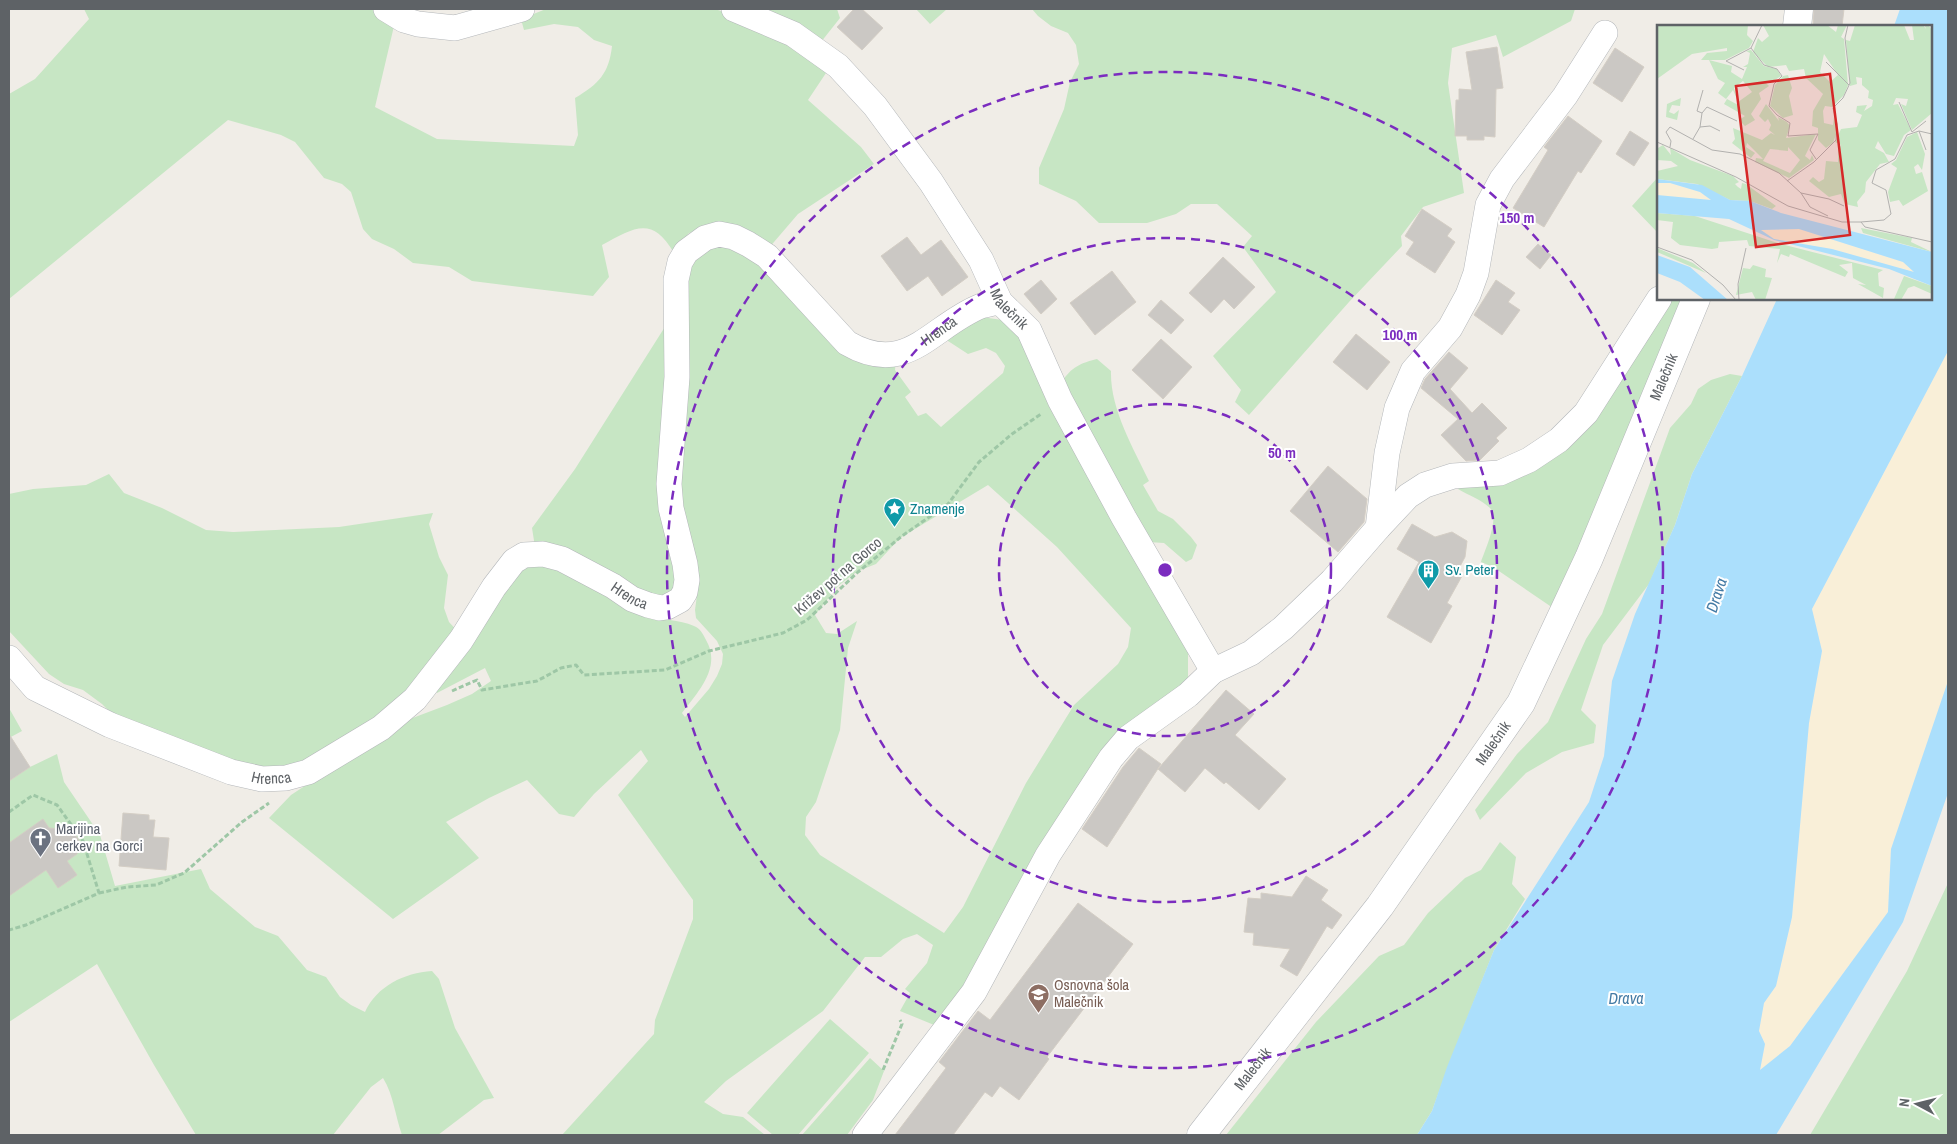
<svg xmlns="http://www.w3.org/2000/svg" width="1957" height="1144" viewBox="0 0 1957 1144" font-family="'Archivo Narrow',sans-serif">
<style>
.green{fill:#c7e6c4;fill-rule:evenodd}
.sand{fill:#f9efd8}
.water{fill:#abdffc}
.building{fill:#cbc8c4;stroke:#d4cec5}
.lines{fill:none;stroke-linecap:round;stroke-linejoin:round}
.minor-casing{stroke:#b4b7ba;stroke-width:26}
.tertiary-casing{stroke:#b4b7ba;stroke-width:29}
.path{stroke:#9ec7a6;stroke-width:3;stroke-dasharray:5 2.5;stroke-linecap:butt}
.minor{stroke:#fff;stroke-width:25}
.tertiary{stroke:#fff;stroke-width:28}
.ring{fill:none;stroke:#7b2cbf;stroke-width:2.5;stroke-dasharray:9 6}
.labels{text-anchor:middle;stroke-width:4;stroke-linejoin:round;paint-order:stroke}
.street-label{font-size:15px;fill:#5e6266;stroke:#fff}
.culture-label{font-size:15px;fill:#0d838f;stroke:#fff;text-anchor:start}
.worship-label{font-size:15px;fill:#5b616d;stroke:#fff;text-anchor:start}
.education-label{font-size:15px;fill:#785e54;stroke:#fff;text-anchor:start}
.water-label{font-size:16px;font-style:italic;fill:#447ba5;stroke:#fff}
.inset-road{fill:none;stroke:#b2b1af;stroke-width:1}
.view{fill:#d62828;fill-opacity:0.15;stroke:#d62828;stroke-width:2.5}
.inset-edge{fill:none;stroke:#5e6266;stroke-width:2.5}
.centre{fill:#7b2cbf;stroke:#fff;stroke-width:2.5}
.ring-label{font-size:15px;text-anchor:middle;font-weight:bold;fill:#7b2cbf;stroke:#fff;stroke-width:4;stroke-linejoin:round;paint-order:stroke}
</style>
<rect width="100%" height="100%" fill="#f0ede7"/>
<!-- green -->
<path class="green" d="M84,9H380L394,26L375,107L437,139L574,146L578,135L575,98C599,84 609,73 612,46L594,40L578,27L554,24L524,30L521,19L546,9H715C756,22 793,45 828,70L808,100L861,147L874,164L798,214L768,249L711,227L689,233L674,253C652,215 634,228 602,245L609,277L593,296L472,281L449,267L413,263L394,249L372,239L363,229L351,192L342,184L324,178L295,142L281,135L228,120L9,299V94L35,79L89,19Z
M751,9H837L840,18L821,42Z
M916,9H947L930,24Z
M1032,9H1575L1571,21L1503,57L1496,35L1452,48L1448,83L1464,193L1423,207L1401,236L1402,246L1349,302L1249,415L1235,402L1241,390L1213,356L1276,292L1243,247L1252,236L1217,204H1191L1176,214L1147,223H1099L1076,201L1039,184V168L1064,109L1070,82L1079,64L1076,45L1068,33L1051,26L1038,16Z
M1658,177V233L1632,206Z
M713,244L737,245L805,307L896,361L895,370L911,392L905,397L918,416L926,413L941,427L1003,373L1005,366L996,353L986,348L968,354L948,341L942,340L981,317L1010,321L1026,337L1188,651V683L1151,710L1008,915L939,1027L900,1011L910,993L905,989L927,963L933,945L917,934L903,939L881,957H865L823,1011L726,1081L704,1102L723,1114L743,1117L765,1135H562L654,1034L655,1020L693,919V900L618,795L648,761L641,750L594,794L574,817L559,814L527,780L489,798L446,822L479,858L393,919L269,818L291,795L402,722L447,705L472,694L491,681L485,668L437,693L434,687L504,586L531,562L545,561C578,579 611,599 646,614C661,621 679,619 694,626C700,628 703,634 706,640C722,667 698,692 682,713L685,717L709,689L717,676L722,664L723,654L717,641L696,618L695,610L697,595L693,566L676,508L685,264ZM988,485L1057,547L1131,628L1128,647L1118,664L1074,705L1026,783L963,907L944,933L820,855L805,835L806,817L816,802L840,730L848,648L857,621L837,634L826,633L815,615L838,586L858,571L876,564L900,538Z
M1668,299H1688L1553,608L1493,567L1481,562C1485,550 1500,518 1490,508C1482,500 1468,495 1458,489L1463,481L1538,462Z
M668,322L683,577L665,601L535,547L532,528L575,469Z
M1097,359L1111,371C1110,409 1133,447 1149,481L1143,485L1158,511L1173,519L1191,537L1197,545L1192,559L1186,562L1164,543L1148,542L1062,382C1071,367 1081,363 1097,359Z
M1730,374L1742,376L1692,474L1675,525L1649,584L1603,645L1581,710L1596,725L1594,743L1562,752L1526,773L1480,820L1475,810L1517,754L1548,722L1586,639L1602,614L1670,428L1691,404L1698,389L1711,380Z
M109,474L124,493L162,508L206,530L233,532L339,527L433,513L429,524L439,557L448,575L444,608L449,622L461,635L381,718L297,770L236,765L112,714L102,704L83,690L64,684L49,674L9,631V494L33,489L86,485Z
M9,708L22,731L9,738Z
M57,754L64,782L100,835L115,886L201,869L210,889L255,927L278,936L307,970L326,977L340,997L351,1005L365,1012C377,986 404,973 432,971L439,979L455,1028L494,1098L484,1100L438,1135H402C395,1116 394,1096 383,1078L371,1087L333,1135H196L154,1065L97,964L9,1022V781L30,767Z
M1500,842L1516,857L1512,884L1525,899L1494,950L1448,1067L1432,1111L1417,1135H1226L1316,1022L1379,956L1404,945L1428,913L1465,878L1481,870Z
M1948,883V1135H1810L1907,971Z
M830,1019L869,1053L798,1135H773L747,1113Z
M870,1058L884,1071L873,1100L847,1135H802Z"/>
<!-- sand -->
<path class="sand" d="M1948,351V681L1891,849L1888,912L1790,1046L1760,1071L1765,1044L1759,1031L1764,1003L1776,986L1792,917L1809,723L1822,651L1812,609Z"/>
<!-- water -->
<path class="water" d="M1900,9H1948V351L1812,609L1822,651L1809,723L1792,917L1776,986L1764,1003L1759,1031L1765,1044L1760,1070L1790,1046L1888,912L1891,849L1948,681V793L1903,922L1776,1135H1417L1432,1111L1447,1067L1494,950L1589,802L1604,756L1612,681L1635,614L1675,525L1692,474L1742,376L1777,299H1931V26H1894Z"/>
<!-- building -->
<path class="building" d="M854,9H862L883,28L862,50L837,27Z
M1814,9H1844L1842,26H1813Z
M1497,47L1503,88L1496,89L1495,137L1484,136V140H1467V136H1455L1456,100H1459V89L1472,90L1466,52Z
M1615,48L1644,67L1622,102L1593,83Z
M1568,116L1602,141L1581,173L1578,171L1544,227L1513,208L1548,150L1544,147Z
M1630,131L1649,143L1634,166L1616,154Z
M1422,209L1452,229L1447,236L1455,242L1435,273L1406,254L1414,242L1405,236Z
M907,237L921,255L941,240L968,277L942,296L928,276L907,291L881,256Z
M1538,244L1551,255L1540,269L1526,257Z
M1223,257L1255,287L1234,309L1224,299L1211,313L1189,293Z
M1112,271L1136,302L1095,335L1070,303Z
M1041,280L1057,299L1041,314L1024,294Z
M1496,280L1515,293L1508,302L1520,310L1502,335L1474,315Z
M1161,300L1184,320L1171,334L1148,315Z
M1356,334L1390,362L1367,390L1333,362Z
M1161,339L1192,367L1163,399L1132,370Z
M1449,352L1468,368L1450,389L1472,413L1482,403L1507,428L1496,438L1499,441L1480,460L1466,461L1441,435L1458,419L1421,388L1425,379Z
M1328,466L1367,499L1364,522L1338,552L1290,511Z
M1412,524L1435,537L1452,532L1467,541L1465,557L1457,572L1462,576L1447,603L1452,606L1431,643L1387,617L1419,562L1397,549Z
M1226,690L1254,714L1235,735L1286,779L1259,810L1226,782L1224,784L1205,768L1185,792L1158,769Z
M9,734L30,767L9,781Z
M1139,748L1161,764L1107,847L1082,829L1123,767Z
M123,813L149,815V820H155L153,837L169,838L166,870L119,866Z
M43,819L49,828L72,830L79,840L77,854L67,861L77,875L58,888L46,870L9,896V843Z
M1306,876L1328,890L1321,900L1342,915L1332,929L1327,926L1297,976L1280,966L1290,949L1253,945L1254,933L1244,932L1248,898L1261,899V893L1292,897Z
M1078,903L1133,944L1047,1057L1049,1059L1019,1100L1000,1086L992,1097L985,1092L953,1135H895L946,1068L939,1062L978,1011L990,1020Z"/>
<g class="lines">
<defs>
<g id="minor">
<path d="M386,9L404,20L418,24L455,28L522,9"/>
<path id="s1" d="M734,9L793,34L838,66L875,106L931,182L981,260L1000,302L1029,330L1060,400L1124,518L1213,671"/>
<path d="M1378,528L1408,496L1425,485L1453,476L1500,473L1529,460L1559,440L1586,413L1659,299"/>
<path id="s2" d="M9,658L35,688L110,725L231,772L262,779L286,778L308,772L381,728L415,699L461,640L494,587L514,561L524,555L543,554L562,559L613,586L632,599L648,605L660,608L667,607L680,600L685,592L687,580L685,564L671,508L669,484L677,377L676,280L680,262L686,252L705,238L719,234L734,237L748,244L767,256L847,343C907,378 931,326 981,306C987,304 994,303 1000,302"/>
<path d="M865,1135L974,992L1048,855L1111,758L1128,738L1188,695L1213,671L1251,653L1283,628L1332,581L1378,528L1387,453L1397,408L1413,371L1450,328L1468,295L1476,273L1488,205L1502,179L1565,96L1605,33"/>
</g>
<g id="tertiary">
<path d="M1797,26L1799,9"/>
<path id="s3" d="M1201,1135L1380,906L1521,703L1589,558L1696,299"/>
</g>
</defs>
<!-- minor casing -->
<use href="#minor" class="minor-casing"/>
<!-- tertiary casing -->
<use href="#tertiary" class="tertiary-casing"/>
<!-- path -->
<path class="path" d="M452,691L477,680L482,690L537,681L561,668L576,665L584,675L665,670L709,651L783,633L807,620L858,572L902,536L948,504L979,462L1012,434L1041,414
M9,812L33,795L57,805L83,841L99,893L26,925L9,930
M99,893L127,887L156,885L184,873L242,822L269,803
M883,1070L902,1024L900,1020"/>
<!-- minor -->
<use href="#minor" class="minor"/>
<!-- tertiary -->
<use href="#tertiary" class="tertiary"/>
</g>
<!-- distance rings -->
<g class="ring">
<circle cx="1165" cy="570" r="166"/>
<circle cx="1165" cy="570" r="332"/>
<circle cx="1165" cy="570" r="498"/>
</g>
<!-- icons -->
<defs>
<symbol id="sight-pin" viewBox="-11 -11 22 30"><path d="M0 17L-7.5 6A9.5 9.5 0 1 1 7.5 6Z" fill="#0f9aa8" stroke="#fff"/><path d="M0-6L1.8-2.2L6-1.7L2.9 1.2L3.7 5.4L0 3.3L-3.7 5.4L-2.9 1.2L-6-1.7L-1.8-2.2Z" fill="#fff"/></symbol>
<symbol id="building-pin" viewBox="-11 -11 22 30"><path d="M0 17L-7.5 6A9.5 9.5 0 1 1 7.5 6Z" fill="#0f9aa8" stroke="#fff"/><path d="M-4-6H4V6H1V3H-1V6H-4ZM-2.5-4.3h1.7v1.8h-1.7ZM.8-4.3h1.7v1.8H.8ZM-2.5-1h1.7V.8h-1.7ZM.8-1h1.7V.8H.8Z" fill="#fff"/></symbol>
<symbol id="church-pin" viewBox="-11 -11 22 30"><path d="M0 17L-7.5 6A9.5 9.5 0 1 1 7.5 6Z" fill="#6b7280" stroke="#fff"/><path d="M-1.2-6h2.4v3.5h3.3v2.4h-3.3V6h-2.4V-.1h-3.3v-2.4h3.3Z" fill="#fff"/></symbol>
<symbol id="school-pin" viewBox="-11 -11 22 30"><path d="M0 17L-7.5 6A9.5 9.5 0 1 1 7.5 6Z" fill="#8d6e63" stroke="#fff"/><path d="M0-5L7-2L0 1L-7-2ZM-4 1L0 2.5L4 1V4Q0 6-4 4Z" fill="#fff"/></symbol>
</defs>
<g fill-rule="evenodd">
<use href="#sight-pin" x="882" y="496" width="25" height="34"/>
<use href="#building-pin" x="1416" y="558" width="25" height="34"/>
<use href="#church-pin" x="28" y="826" width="25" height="34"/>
<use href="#school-pin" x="1026" y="982" width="25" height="34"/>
</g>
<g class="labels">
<!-- street labels -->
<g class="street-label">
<text dy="5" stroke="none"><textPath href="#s1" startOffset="418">Malečnik</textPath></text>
<text dy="5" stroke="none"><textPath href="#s2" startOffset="1478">Hrenca</textPath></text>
<text dy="5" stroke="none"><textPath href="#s3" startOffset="894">Malečnik</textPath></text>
<text transform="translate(838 576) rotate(-41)" y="5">Križev pot na Gorco</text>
<text dy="5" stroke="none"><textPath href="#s2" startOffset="759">Hrenca</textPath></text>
<text dy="5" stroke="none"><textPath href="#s3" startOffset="489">Malečnik</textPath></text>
<text dy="5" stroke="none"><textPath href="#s2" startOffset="294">Hrenca</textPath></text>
<text dy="5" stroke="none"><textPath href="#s3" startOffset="84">Malečnik</textPath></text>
</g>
<!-- culture labels -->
<g class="culture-label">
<text x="910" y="514">Znamenje</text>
<text x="1445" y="575">Sv. Peter</text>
</g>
<!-- worship labels -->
<g class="worship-label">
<text x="56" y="834">Marijina<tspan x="56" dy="17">cerkev na Gorci</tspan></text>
</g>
<!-- education labels -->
<g class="education-label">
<text x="1054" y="990">Osnovna šola<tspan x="1054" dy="17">Malečnik</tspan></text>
</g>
<!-- water labels -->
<g class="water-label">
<text transform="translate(1716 595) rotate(-72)" y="6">Drava</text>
<text x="1626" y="1004">Drava</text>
</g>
</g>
<!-- overview -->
<g transform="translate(1657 25)">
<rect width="275" height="275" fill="#f0ede7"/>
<path d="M0,0H91L90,10L96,16L92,23L68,35H44L50,28L70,26V23L35,29L0,54ZM106,0H170L179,7L181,0H190L184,12L187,14L191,60L187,70L175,82L168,81L166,86L167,98L176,100L177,92L180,107L176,118L169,123L161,115V103L155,101L156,86L166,69L149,53L147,44L132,46L129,40L111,42L96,27L101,13L105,17L112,11ZM167,29L181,50L173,57L163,47ZM198,0H247L253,15H257L255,0H266L269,4L268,1H272L275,5V88L255,105L244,79L249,81L251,74L239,73L236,80L241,79L254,105L247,110L237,131L229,129L221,116L218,123L227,128L232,137L223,139L209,157L208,167L200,177L201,182L188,179L184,169L172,172L152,156L156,152L162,157L167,154L169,136L181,137V126L184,120L178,117L184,104L200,102L205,90L199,87L200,81L210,80L207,86L215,81L216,75L211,73L212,66L205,60V53L199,52L200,59L193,61L189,15L193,16ZM94,25L107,41L120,44L124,51L113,58L108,57L112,61L102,68L104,74L94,89L98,95L88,101L82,95L88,91L67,79L70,74L83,81L76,65L69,74L61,68L68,58L61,54L52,35L75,41L74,47L85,54L90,42H86L91,39L93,28L89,26ZM86,56L95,67L81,77L77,63ZM131,50L135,63L132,71L136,90L126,93L113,81L118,60L126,51ZM24,73L23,81L15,80L12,87L17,89L22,85L20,95L9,92L10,79ZM109,79L122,96L121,92L130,97L133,101L129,113L159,109L148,131L153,135L155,130L157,135L132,153L98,137L99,133L106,134L90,118L89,122L98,128L94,133L75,118L78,114L76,103L105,115L114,108L118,110L112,105L114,100L111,94L108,97L102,91ZM131,122L143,135L133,148L106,136L113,124L131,126ZM260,107L268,129L265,145L261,139L257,142L259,149L265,147L271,166L246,181L242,175L233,177L231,167L240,143L234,139L239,135L250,112ZM6,120L14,130L13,123L33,135L76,151L82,157L78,159L81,162L84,164L85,158L89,159L119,181L115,184L93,176L73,175L40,159L0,154V146L21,141L14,136L0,135L1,123ZM0,188L38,191L124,219L226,245L221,248L222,261L227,263L226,273L201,259L209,260L196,253L195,238L182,240L191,247L188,252L133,229L132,232L124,229L120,238L123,224L92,221L90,215L62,217L61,223L55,224L23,220L14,213L16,197L0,195ZM204,203L255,213L254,217L275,227L206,208ZM0,223L36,238L49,248L0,227ZM96,240L109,244L108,252L115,253L108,275H99L95,267L79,270L86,243L93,244ZM247,251L275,261V269L257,261L251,263L244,275L237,274Z" fill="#c7e6c4" fill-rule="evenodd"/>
<path d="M0,158H13L43,167L54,175L2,171ZM142,204L246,237L257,247L175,224L117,214L103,205Z" fill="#f9efd8"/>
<path d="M0,154L45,160L73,175L93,176L124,188L275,227V261L232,244L117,215L72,194L0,188V170L54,175L43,167L13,158H0ZM142,204L246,237L257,247L175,224L117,214L104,205ZM0,230L33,242L71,275H48L23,257L0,248Z" fill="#abdffc" fill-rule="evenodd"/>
<path class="inset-road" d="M105,0L94,23L107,40L120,44L125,51L117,59L112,81L120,90L133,98L131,111L161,109L153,125L159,134M169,37L192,60M87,45L69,36L94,23M242,77L255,107L269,96M45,88L40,86L46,65M43,102L53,101L63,106M262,106L269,125M36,114L43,102L45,88L50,82L80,96M0,117L79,152L131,181L185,197H204L227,195L234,189L229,165L215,158L219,145L238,134L250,110L262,106L275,109M13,122L14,116L9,107L13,102L55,125L83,129L122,148L144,168L172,174L187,181M130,156L157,137L179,115L180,99L176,83L186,73L193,58L188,13L191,0M144,168L153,182L171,191M204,197L208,202L275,217M0,222L35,235L66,260L79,275M82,275L81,259L89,223"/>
<path class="view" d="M173,49L193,210L99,222L79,61Z"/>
<rect width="275" height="275" class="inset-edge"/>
</g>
<circle cx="1165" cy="570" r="8" class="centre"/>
<g class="ring-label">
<text x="1517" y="223">150 m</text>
<text x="1400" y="340">100 m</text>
<text x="1282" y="458">50 m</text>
</g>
<!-- border -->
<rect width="1957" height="1144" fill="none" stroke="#5e6266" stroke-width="20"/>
<!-- north arrow -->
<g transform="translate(1917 1104) rotate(277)" stroke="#ffffff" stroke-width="4" paint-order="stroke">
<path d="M0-4L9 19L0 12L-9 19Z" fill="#5e6266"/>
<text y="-8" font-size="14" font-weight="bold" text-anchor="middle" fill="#5e6266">N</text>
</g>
</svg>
